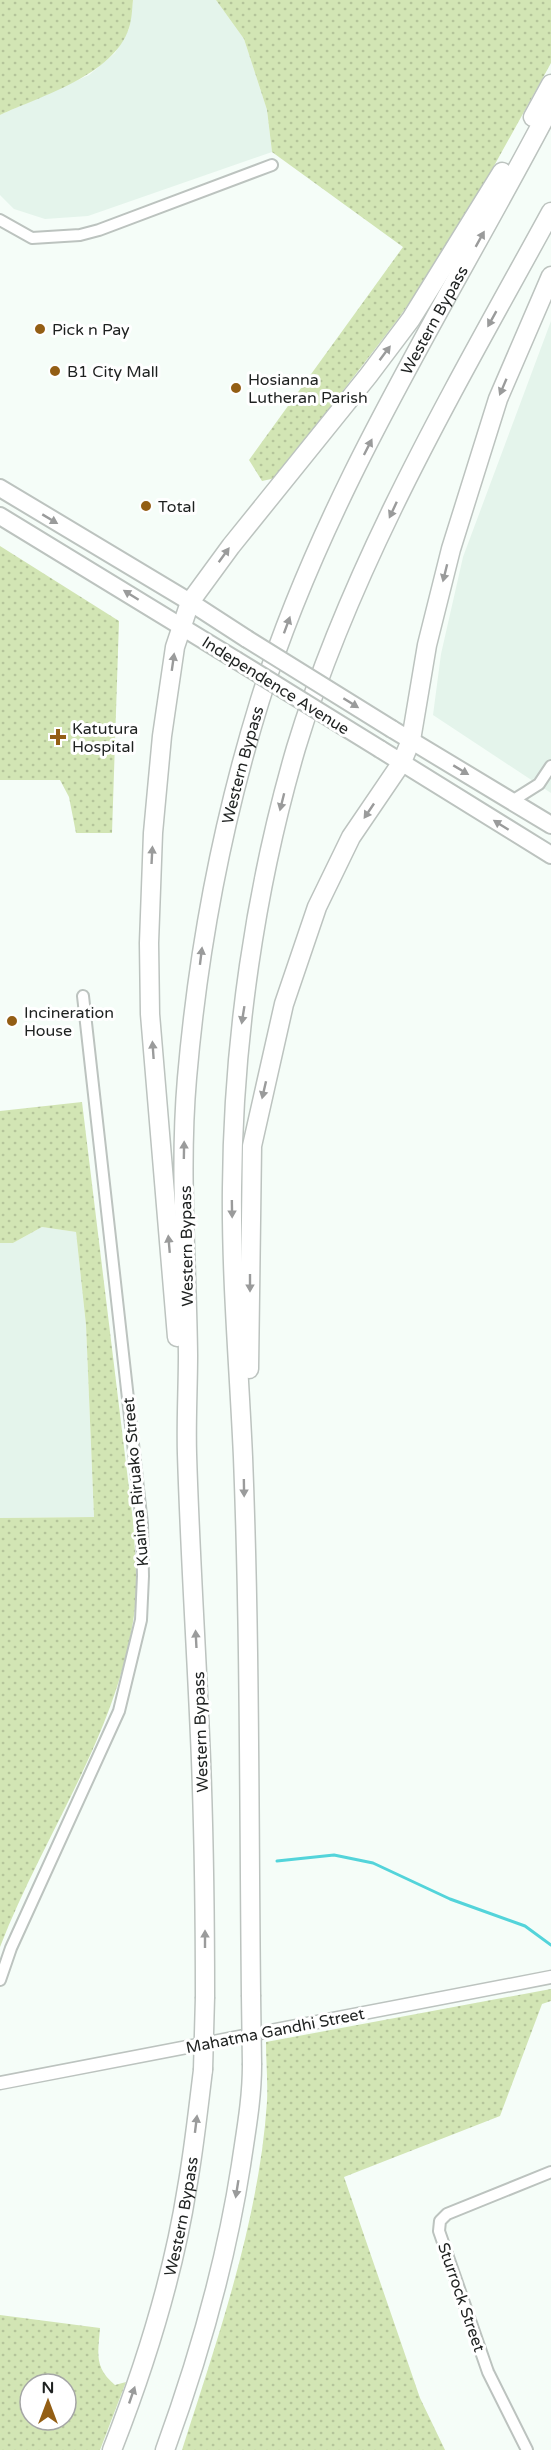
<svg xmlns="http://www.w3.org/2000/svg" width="551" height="2450" viewBox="0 0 551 2450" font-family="'Varela Round',sans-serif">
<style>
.built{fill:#e4f4eb}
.green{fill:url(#green-dots);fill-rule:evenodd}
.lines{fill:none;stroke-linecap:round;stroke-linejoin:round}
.stream{stroke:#53d4da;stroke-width:3}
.minor-casing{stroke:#bcc3bf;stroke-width:14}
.tertiary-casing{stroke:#bcc3bf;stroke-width:15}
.primary-casing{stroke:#bcc3bf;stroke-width:20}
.motorway-casing{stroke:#bcc3bf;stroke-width:21}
.minor{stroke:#fff;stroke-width:10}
.tertiary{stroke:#fff;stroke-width:12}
.primary{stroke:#fff;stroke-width:16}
.motorway{stroke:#fff;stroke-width:18}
.primary-bridge-casing{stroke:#bcc3bf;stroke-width:20;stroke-linecap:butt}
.motorway-bridge-casing{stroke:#bcc3bf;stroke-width:21;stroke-linecap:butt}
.primary-bridge{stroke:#fff;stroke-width:16}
.motorway-bridge{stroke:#fff;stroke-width:18}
.oneway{fill:#9a9b9b}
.poi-dot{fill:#935e14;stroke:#fff;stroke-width:2}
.labels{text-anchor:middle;stroke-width:6;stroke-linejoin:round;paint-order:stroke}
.street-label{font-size:16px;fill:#1e2120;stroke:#fff}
.poi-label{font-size:16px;fill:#1e2120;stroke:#fff;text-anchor:start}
</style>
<defs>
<pattern id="green-dots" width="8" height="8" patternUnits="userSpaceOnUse" patternTransform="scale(1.5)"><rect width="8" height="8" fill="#d2e5b4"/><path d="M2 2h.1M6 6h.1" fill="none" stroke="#b4c49a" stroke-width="1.8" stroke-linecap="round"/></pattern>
</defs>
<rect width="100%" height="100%" fill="#f5fdf8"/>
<!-- built -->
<path class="built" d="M133,0H216L244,39L267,110L272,152L88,216L45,219L14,209L0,195V115L89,75L115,53L129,29Z
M551,321V793L433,715L441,654L463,557Z
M42,1227L76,1232L86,1325L94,1517L0,1518V1243H13Z"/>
<!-- green -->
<path class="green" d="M0,0H133C132,9 132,19 129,28C114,75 41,96 0,115Z
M216,0H551V63L479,193L440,259L398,319L276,478L262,481L249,460L403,247L272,152L267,110L244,39Z
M0,546L119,621L112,833H76L69,797L60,780H0Z
M82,1102L133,1521C135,1554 139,1589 133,1622C114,1739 42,1838 0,1947V1518L94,1517L86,1325L76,1232L42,1227L13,1243H0V1111Z
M551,1989V2001L542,2004L500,2116L344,2177L420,2398L445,2450H182C218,2337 259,2221 267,2102C268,2082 266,2062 266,2042Z
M0,2315L100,2328C98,2354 94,2367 115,2385L126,2382L100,2450H0ZM30,2384H66V2420H30Z"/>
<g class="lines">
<!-- stream -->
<path class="stream" d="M277,1861L334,1855L373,1863L450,1899L525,1926L551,1945"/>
<defs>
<path id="minor" d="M0,220L32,238L80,235L99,230L272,165
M512,801L539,784L551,766
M0,1980L11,1948L119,1711L141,1620L143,1576L142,1524L83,996
M527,2450L488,2372L439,2231L440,2221L447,2214L551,2172"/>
<path id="tertiary" d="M0,2083L551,1977"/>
<path id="primary" d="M0,488L190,602L247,639
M0,516L236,660
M392,729L551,825
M380,749L551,855"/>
<g id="motorway">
<path d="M533,117L551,84"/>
<path d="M177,1337L150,1014L149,943L153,833L162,736L175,647L190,602L231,546L368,376L411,319L502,172"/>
<path d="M249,1369L252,1146L284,1004L317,907L351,837L402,762L411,740L427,645L451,549L498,399L551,276"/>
<path d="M251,1995C249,1816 250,1636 243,1457C239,1367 231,1277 232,1188C233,1042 255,888 296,748C353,560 457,384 551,212"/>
<path id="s1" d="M205,1997C205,1918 204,1839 201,1760C197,1658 190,1556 187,1454C186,1421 188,1388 188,1355C187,1263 179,1170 187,1078C198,950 222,823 260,700C326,489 449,301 551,106"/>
<path id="s2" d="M112,2450C145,2366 173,2277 187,2188C194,2149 198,2110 203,2070"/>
<path d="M165,2450C199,2357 226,2262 241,2165C246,2131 252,2099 252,2065"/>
</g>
</defs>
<!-- minor casing -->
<use href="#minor" class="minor-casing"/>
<!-- tertiary casing -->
<use href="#tertiary" class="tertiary-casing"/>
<!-- primary casing -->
<use href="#primary" class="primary-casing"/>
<!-- motorway casing -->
<use href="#motorway" class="motorway-casing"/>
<!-- minor -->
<use href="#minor" class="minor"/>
<!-- tertiary -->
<use href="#tertiary" class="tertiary"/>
<!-- primary -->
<use href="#primary" class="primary"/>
<!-- motorway -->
<use href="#motorway" class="motorway"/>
<defs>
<path id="primary-bridge" d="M247,639L392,729
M236,660L380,749"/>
<path id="motorway-bridge" d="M251,1995L252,2065
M203,2070L205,1997"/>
</defs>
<!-- primary-bridge casing -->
<use href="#primary-bridge" class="primary-bridge-casing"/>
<!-- motorway-bridge casing -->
<use href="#motorway-bridge" class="motorway-bridge-casing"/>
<!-- primary-bridge -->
<use href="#primary-bridge" class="primary-bridge"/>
<!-- motorway-bridge -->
<use href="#motorway-bridge" class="motorway-bridge"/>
</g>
<!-- one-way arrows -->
<defs><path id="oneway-solid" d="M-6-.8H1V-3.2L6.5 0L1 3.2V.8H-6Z" transform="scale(1.5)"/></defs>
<g class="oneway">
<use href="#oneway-solid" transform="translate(480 239) rotate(-61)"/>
<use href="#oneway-solid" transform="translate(492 319) rotate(119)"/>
<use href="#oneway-solid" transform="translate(385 353) rotate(-53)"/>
<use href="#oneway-solid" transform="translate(503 387) rotate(113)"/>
<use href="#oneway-solid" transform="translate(368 447) rotate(-63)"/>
<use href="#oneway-solid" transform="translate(393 510) rotate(115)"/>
<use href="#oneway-solid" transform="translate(50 519) rotate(31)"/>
<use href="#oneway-solid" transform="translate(224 555) rotate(-54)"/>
<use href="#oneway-solid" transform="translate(445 573) rotate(104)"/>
<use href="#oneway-solid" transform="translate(131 595) rotate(-148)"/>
<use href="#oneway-solid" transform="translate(287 625) rotate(-70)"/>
<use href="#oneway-solid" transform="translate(173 662) rotate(-82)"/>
<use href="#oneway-solid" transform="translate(351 703) rotate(32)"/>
<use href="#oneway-solid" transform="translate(461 770) rotate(31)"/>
<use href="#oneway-solid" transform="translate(282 802) rotate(104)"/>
<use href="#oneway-solid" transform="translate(369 811) rotate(124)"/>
<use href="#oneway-solid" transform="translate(501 825) rotate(-148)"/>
<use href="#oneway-solid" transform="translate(152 855) rotate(-87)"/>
<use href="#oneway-solid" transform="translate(201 956) rotate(-83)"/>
<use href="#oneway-solid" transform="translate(243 1015) rotate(99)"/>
<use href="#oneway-solid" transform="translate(153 1050) rotate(-94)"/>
<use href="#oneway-solid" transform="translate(264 1090) rotate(103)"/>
<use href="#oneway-solid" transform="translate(184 1150) rotate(-89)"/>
<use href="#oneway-solid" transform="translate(232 1209) rotate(89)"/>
<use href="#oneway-solid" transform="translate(169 1244) rotate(-95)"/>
<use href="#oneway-solid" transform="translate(250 1283) rotate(90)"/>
<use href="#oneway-solid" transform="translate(244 1488) rotate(89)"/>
<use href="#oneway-solid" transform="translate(196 1639) rotate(-93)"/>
<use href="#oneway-solid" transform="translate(205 1939) rotate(-90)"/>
<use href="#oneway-solid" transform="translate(196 2124) rotate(-83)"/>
<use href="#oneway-solid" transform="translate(237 2189) rotate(99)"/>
<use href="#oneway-solid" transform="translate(132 2395) rotate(-71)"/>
</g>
<!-- markers -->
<g class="poi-dot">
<circle cx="40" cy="329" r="6"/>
<circle cx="55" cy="371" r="6"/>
<circle cx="236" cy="388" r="6"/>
<circle cx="146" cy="506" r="6"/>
<path d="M55 728h6v6h6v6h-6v6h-6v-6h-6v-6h6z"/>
<circle cx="12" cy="1021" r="6"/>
</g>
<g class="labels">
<!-- street labels -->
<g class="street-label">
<text dy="6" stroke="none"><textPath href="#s1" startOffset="1724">Western Bypass</textPath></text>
<text transform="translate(276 685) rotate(32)" y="6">Independence Avenue</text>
<text dy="6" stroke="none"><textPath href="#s1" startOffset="1238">Western Bypass</textPath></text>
<text transform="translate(186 1246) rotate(-91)" y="6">Western Bypass</text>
<text transform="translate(135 1482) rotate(-95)" y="6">Kuaima Riruako Street</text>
<text transform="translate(200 1732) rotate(-92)" y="6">Western Bypass</text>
<text transform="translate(275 2030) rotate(-11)" y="6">Mahatma Gandhi Street</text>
<text dy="6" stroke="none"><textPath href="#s2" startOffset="244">Western Bypass</textPath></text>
<text transform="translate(462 2297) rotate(71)" y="6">Sturrock Street</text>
</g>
<!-- poi labels -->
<g class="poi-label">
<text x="52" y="335">Pick n Pay</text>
<text x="67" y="377">B1 City Mall</text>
<text x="248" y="385">Hosianna<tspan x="248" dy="18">Lutheran Parish</tspan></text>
<text x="158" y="512">Total</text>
<text x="72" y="734">Katutura<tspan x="72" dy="18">Hospital</tspan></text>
<text x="24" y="1018">Incineration<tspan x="24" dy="18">House</tspan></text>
</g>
</g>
<!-- north arrow -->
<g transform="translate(48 2402)"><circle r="28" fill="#ffffff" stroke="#a5a6a6" stroke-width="1.5"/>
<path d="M0-4.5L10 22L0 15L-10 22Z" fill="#935e14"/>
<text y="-9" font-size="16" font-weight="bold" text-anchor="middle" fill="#1e2120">N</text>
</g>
</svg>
